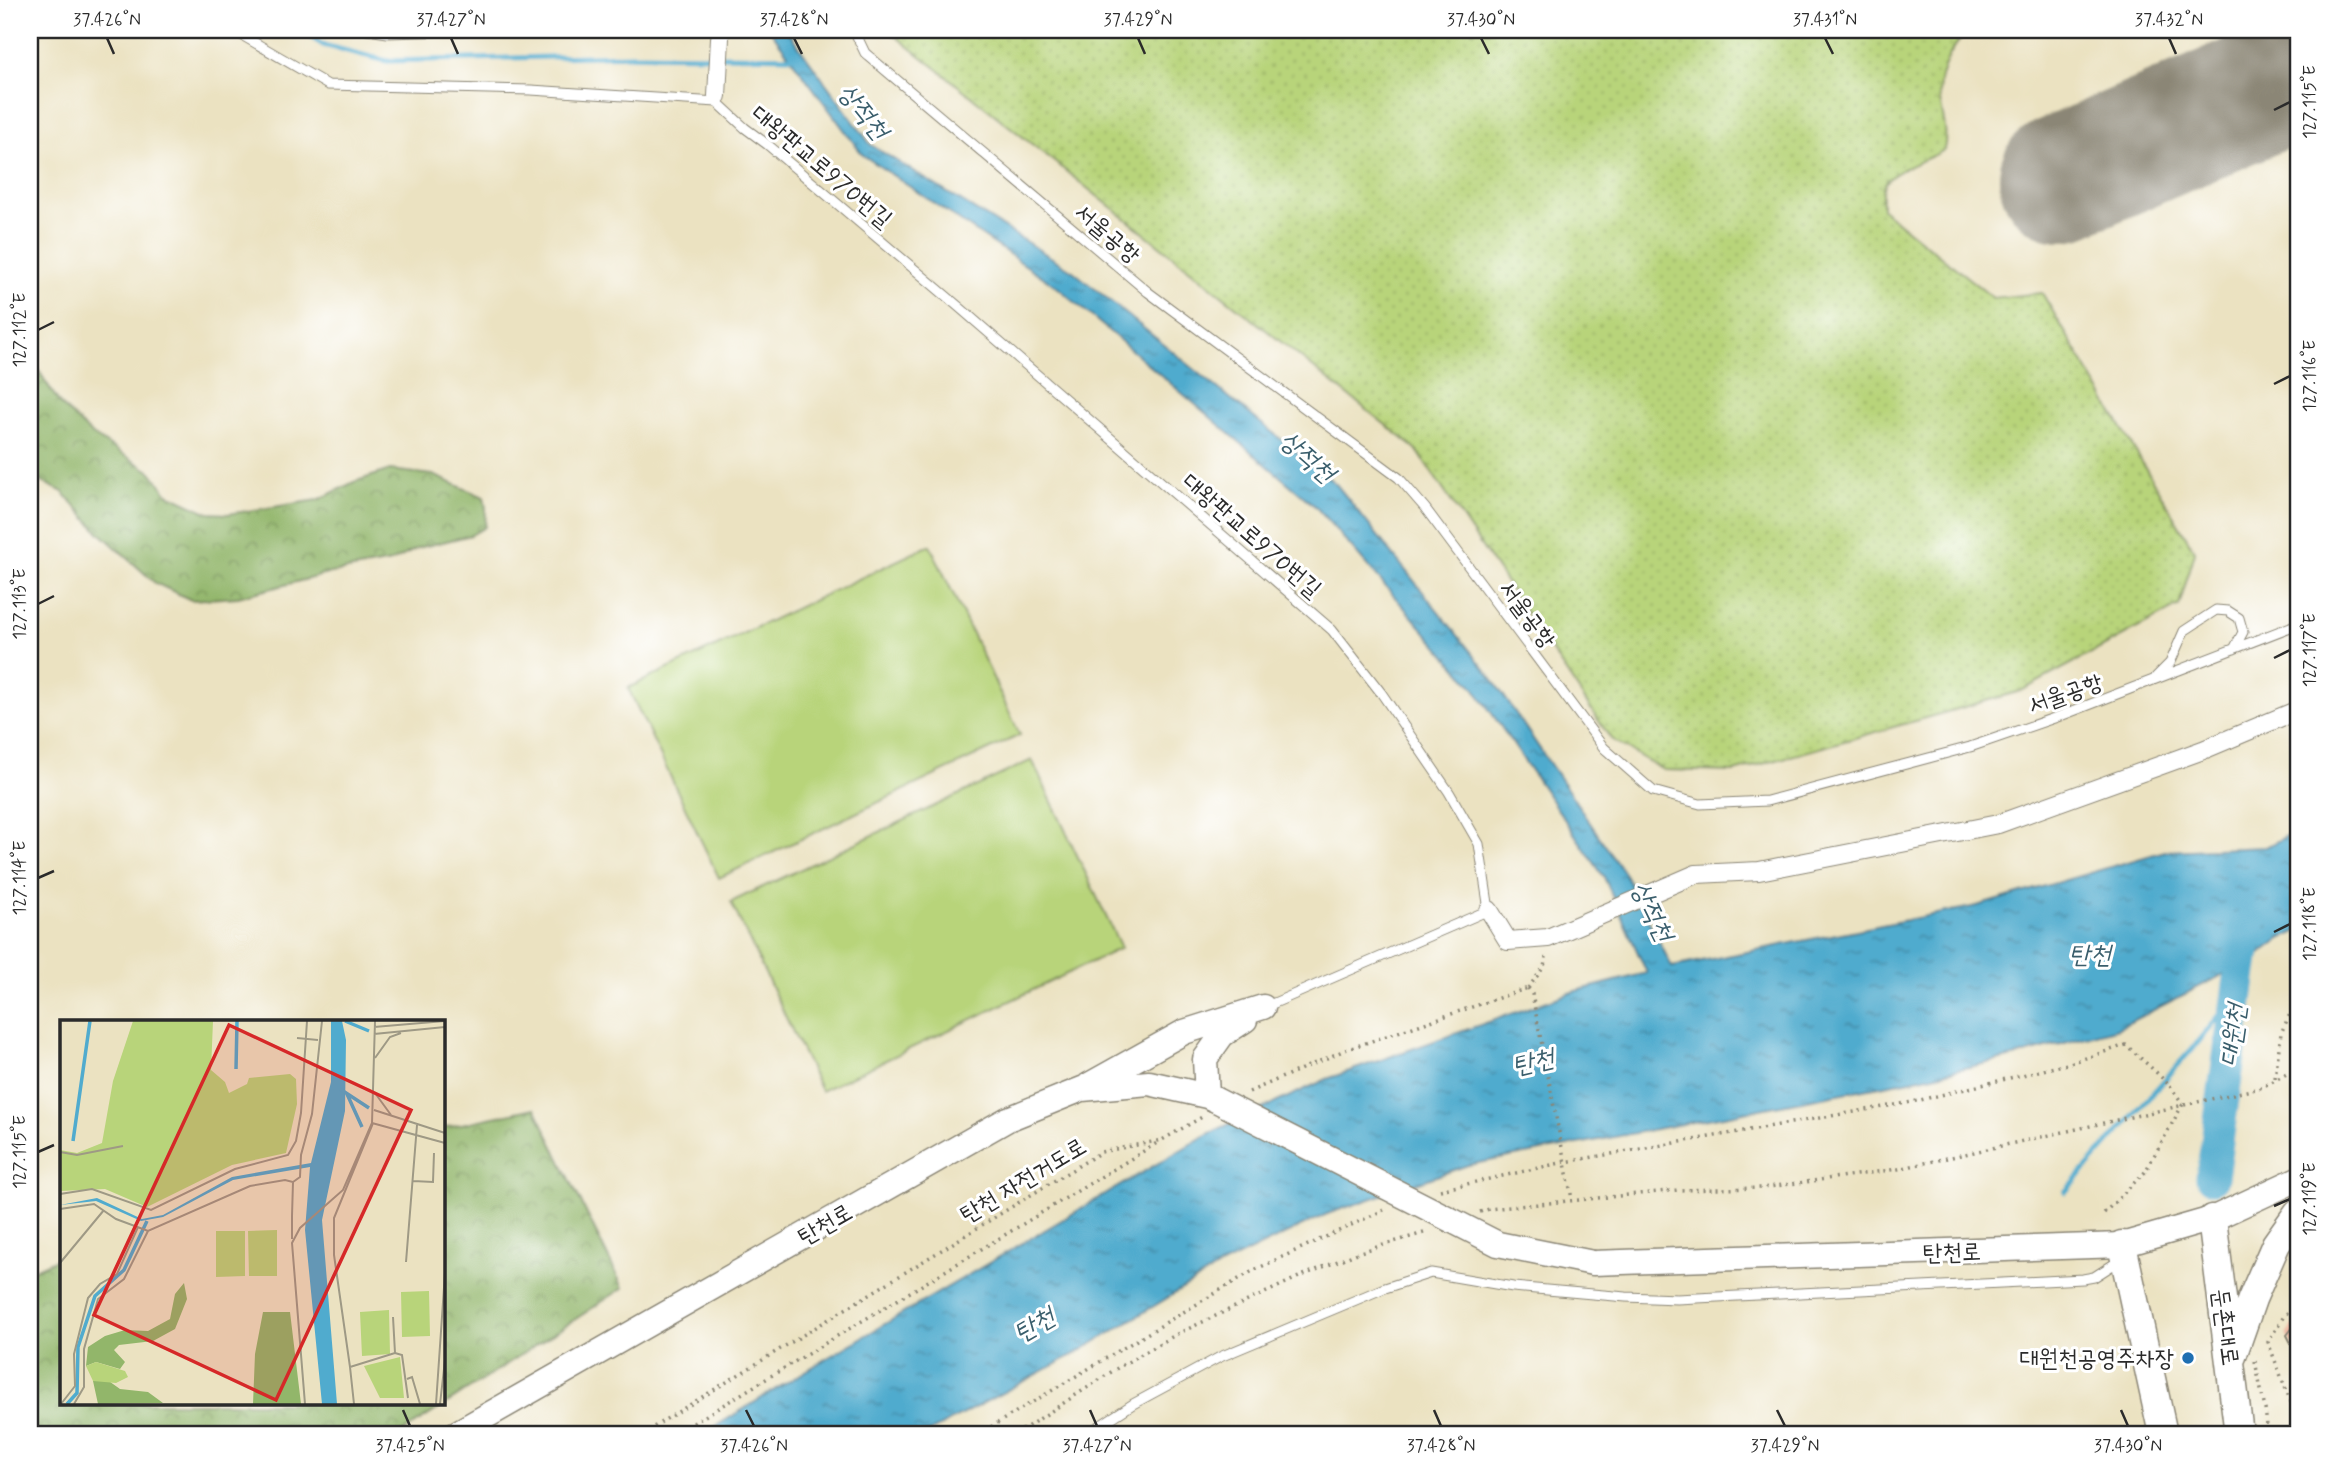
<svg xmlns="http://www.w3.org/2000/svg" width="2328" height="1464" viewBox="0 0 2328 1464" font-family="Mynerve,'Poor Story',sans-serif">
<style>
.grass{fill:url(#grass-dots);stroke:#728052;stroke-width:2}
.forest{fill:url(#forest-crowns);stroke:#5e704a;stroke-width:2}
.park{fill:#b8d47a;stroke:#728052;stroke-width:2}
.water{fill:url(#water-ripples);stroke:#3e6b7c;stroke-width:2}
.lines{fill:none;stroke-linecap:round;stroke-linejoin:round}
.stream{stroke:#50abce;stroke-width:5}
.river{stroke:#50abce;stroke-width:33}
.runway{stroke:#8b8676;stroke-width:126}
.building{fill:#eaa891}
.service-casing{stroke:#8b8676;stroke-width:11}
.minor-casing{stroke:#8b8676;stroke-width:20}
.secondary-casing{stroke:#8b8676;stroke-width:27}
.primary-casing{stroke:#8b8676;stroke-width:31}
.path{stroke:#8b8676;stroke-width:3.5;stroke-dasharray:2 5;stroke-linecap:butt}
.service{stroke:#fff;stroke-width:9}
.minor{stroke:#fff;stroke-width:18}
.secondary{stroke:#fff;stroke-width:24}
.primary{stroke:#fff;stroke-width:28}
.secondary-bridge-casing{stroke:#8b8676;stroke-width:27;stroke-linecap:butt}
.path-bridge{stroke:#8b8676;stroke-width:3.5;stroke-dasharray:2 5;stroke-linecap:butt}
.secondary-bridge{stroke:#fff;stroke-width:24}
.ticks{fill:none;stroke:#2b2b2b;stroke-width:2.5}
.poi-dot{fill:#1f6fb2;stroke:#fff;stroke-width:2.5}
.labels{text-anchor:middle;stroke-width:6;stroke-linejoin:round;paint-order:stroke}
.street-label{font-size:24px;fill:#2b2b2b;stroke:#fff}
.poi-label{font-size:24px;fill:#2b2b2b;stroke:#fff;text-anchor:end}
.water-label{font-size:26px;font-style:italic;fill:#3a5e6c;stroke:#fff}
.inset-river{fill:none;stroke:#50abce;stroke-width:3.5}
.inset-road{fill:none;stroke:#9e9985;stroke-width:2}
.view{fill:#d62828;fill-opacity:0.15;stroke:#d62828;stroke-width:3.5}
.inset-edge{fill:none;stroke:#2b2b2b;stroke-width:3.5}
.neatline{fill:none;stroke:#2b2b2b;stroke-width:2.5}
.ticks-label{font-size:18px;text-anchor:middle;fill:#2b2b2b}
</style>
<defs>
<pattern id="grass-dots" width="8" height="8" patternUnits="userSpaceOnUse" patternTransform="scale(1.75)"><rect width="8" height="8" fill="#b8d47a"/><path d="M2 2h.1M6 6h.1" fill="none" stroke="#9eb66a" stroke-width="1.8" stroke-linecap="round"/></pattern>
<pattern id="forest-crowns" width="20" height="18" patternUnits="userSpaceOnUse" patternTransform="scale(1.75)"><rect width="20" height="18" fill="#92b66a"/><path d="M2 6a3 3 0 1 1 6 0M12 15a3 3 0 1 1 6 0" fill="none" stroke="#779457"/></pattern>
<pattern id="water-ripples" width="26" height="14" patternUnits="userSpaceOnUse" patternTransform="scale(1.75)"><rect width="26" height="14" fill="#50abce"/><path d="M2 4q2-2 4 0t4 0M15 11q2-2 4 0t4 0" fill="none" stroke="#438ba7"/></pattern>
</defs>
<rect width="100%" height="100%" fill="#fff"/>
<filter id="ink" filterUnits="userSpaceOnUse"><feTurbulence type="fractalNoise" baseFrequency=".0143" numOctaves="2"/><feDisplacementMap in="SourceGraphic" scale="14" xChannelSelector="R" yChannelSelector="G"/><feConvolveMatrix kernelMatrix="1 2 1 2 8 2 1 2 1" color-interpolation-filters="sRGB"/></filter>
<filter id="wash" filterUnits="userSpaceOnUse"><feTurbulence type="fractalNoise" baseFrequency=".00686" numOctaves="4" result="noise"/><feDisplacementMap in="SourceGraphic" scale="28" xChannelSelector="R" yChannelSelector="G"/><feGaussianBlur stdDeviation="1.57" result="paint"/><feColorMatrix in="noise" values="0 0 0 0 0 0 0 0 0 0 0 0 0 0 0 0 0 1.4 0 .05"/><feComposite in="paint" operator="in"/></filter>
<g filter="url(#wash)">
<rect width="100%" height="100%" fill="#ebe2c1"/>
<!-- grass -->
<path class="grass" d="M888,30H1969C1951,47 1936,74 1940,100C1943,119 1948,130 1944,150C1928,161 1890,169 1883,187C1881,193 1882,202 1882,209L1993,298L2042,293L2195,552L2179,606L2021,691L1734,772L1663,770L1611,739L1416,449Z"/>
<!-- forest -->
<path class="forest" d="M30,342L37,368L60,404L91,434L151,472L168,494L209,513L228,514L318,500L354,482L390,470L433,475L484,497L486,508L485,527L471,535L418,548L391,562L331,573L238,597L191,600L155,583L98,531L63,492L30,476Z
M535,1108L623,1288L400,1434H30V1271L61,1257V1403H443V1128Z"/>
<!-- park -->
<path class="park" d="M930,545L1020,735L719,878L628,688Z
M1032,760L1121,948L821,1091L731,902Z"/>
<!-- water -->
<path class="water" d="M770,30H787L871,145L1073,271L1336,484L1489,674L1626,876L1672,967L1977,906L2165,851L2266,847L2298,830V931L2279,940L2252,960L2118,1028L2014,1057L1911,1080L1468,1165L1327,1214L1220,1266L1082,1350L926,1434H703L822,1361L1208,1134L1327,1079L1576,991L1647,973L1604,877L1473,686L1316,507L1056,286L863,155Z"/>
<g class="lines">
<!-- stream -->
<path class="stream" d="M299,30L323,45L387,61L634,55L797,57
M2065,1192L2200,1040L2237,993"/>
<!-- river -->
<path class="river" d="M2212,1177L2247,929L2249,924"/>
<!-- runway -->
<path class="runway" d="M2062,178L2298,76"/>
</g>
<g id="blocks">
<!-- building -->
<path class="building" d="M2298,1321V1357L2287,1335Z"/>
</g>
</g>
<g filter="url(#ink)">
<use href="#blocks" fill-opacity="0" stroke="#8b8676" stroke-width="2"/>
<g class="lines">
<defs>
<path id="service" d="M233,30L328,85L531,90L717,102
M367,30L388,33L488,30
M854,30L865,53L1148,292L1399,478L1425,508L1604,748L1653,791L1700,804L1767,801L1970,747L2060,716L2298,624
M717,96V102L745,128L768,145L959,307L1332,630L1382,694L1449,792L1479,844L1489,910L1265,1007
M2156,677L2170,663L2184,631L2216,610L2228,611L2239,618L2243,632L2234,649
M1087,1434L1133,1404L1220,1357L1382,1289L1431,1273L1513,1287L1626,1297L1677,1299L2083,1279L2094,1277L2122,1259"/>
<path id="minor" d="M717,96L720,38
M1489,910L1508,941L1548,938L1696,874L1759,871L1998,824L2203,750L2298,710"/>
<path id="secondary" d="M1089,1085L1184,1032L1263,1007
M1207,1096L1205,1059L1222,1035L1245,1020
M1593,1263L2122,1245L2212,1219L2298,1179
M455,1434L1008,1119L1082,1089L1149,1083L1207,1096L1214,1099"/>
<path id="primary" d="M2212,1219L2239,1434
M2122,1245L2163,1434
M2232,1356L2252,1299L2276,1244L2298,1213"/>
</defs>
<!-- service casing -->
<use href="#service" class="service-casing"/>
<!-- minor casing -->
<use href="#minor" class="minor-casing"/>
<!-- secondary casing -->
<use href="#secondary" class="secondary-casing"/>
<!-- primary casing -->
<use href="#primary" class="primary-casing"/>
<!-- path -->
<path class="path" d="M1528,988L1532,994L1572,1199
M1528,988L1544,967L1546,957
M2275,1078L2281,1033L2298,997
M2170,1086L2183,1104
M1249,1092L1345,1050L1528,988
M1440,1190L1565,1162L1912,1102L2067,1064L2126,1045L2156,1072
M1480,1212L1489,1209L1678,1190L1762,1188L1898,1169L2260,1088L2298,1068
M2104,1213L2145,1172L2183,1104
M2298,1303L2284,1316L2268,1342L2298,1421
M2255,1361L2265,1409L2268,1434
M642,1434L1101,1152L1162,1140L1202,1117
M675,1434L1157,1143
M979,1434L1254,1270L1384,1210
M1016,1434L1119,1367L1177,1334L1299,1277L1360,1252L1427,1232"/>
<!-- service -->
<use href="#service" class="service"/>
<!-- minor -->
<use href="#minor" class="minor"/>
<!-- secondary -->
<use href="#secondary" class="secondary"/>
<!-- primary -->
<use href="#primary" class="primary"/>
<defs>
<path id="secondary-bridge" d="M1214,1099L1498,1244L1593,1263"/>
</defs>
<!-- secondary-bridge casing -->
<use href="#secondary-bridge" class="secondary-bridge-casing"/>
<!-- path-bridge -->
<path class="path-bridge" d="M2156,1072L2170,1086"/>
<!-- secondary-bridge -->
<use href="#secondary-bridge" class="secondary-bridge"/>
</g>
</g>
<!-- ticks -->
<path class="ticks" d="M107,38L114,54M451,38L458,54M794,38L802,54M1138,38L1145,54M1481,38L1489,54M1825,38L1833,54M2169,38L2176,54M2274,110L2290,102M38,330L54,322M2274,384L2290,376M38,604L54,596M2274,658L2290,650M38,878L54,871M2274,932L2290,924M38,1152L54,1145M2274,1206L2290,1199M403,1410L410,1426M746,1410L754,1426M1090,1410L1097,1426M1434,1410L1441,1426M1777,1410L1785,1426M2121,1410L2128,1426"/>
<!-- markers -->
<circle class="poi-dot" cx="2188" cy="1358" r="7"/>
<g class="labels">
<!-- street labels -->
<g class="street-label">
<text transform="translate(822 166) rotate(40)" y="8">대왕판교로970번길</text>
<text transform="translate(1108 233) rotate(40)" y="8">서울공항</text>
<text transform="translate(1252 535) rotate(41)" y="8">대왕판교로970번길</text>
<text transform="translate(1528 614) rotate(53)" y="8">서울공항</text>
<text transform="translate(2065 693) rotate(-20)" y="8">서울공항</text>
<text transform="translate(1023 1180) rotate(-31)" y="8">탄천 자전거도로</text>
<text transform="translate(825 1224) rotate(-30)" y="8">탄천로</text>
<text transform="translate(1952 1252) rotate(-2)" y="8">탄천로</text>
<text transform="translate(2226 1327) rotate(82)" y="8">둔촌대로</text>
</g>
<!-- poi labels -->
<g class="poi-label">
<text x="2174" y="1366">대원천공영주차장</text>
</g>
<!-- water labels -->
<g class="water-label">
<text transform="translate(864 111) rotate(51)" y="9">상적천</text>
<text transform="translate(1308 456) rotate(41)" y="9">상적천</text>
<text transform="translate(1653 911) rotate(64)" y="9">상적천</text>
<text x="2090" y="963">탄천</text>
<text transform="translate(2232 1035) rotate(-82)" y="9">대원천</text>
<text transform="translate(1533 1061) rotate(-13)" y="9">탄천</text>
<text transform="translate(1034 1324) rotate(-30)" y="9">탄천</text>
</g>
</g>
<!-- overview -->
<g transform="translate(60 1020)">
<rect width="385" height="385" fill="#ebe2c1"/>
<path d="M73,1H153L151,50L165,62L169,73L187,64L189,58L230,54L236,59L237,84L226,133L172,145L87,187L45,169L0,171V130L17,133L42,123L53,61Z" fill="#b8d47a"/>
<path d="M124,263L127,279L115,309L93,321L59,325L54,330L65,342L60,349L36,342L26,346L28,327L45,316L65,310L88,311L110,299L115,274ZM203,292H230L241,384H193L195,334ZM46,359L60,369L88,372L103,383L38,384L33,361Z" fill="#92b66a"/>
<path d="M36,342L65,351L68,357L56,363L33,361L26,346Z" fill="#b8d47a"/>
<path d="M217,210V256H189L188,211ZM156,211H185V256L156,257ZM369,271L370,316L342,317L341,272ZM329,290L330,334L302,336L300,292ZM340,337L344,378H320L304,346Z" fill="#b8d47a"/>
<path d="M271,1H282L286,20L285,91L262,200L277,384H262L245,210L250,147L173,160L103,197L81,201L36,181L0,185L37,178L82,199L103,195L172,157L251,143L271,62Z" fill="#50abce"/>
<path class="inset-river" d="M285,1L309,11M176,49L177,1M280,69L309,88M287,74L302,107M13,121L30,1M7,384L17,373L18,327L35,276L64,250L87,201"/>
<path class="inset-road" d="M314,7L385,1M314,14L385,7M237,18L258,20M315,38L330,17L341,13M315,73L331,95M314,90L385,113M312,103L385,123M0,132L17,135L63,126M353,161L373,162L374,133M233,162L240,157L241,135L252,94L262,1M0,174L32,169L91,190L175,149L228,135L236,121L241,93L247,1M0,189L34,184L56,199L88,211L190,166L225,160L233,162L232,196M232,219V196M346,242L357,105M0,243L44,190M335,333L342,335L348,378M290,347L274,235V198L313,103M347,359L352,357L360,384M1,384L15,366L14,334L28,278L40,264L57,254L78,207M14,384L24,367V329L38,279L64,259L88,211M245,384L232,223L240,208L283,170L312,103L315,1M294,384L290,347L335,333L333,297M376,384L385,253M380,384L385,340"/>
<path class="view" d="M169,5L351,90L216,380L34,295Z"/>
<rect width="385" height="385" class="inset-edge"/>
</g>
<!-- margin -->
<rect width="2328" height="1464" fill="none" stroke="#fff" stroke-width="77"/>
<rect x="38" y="38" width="2252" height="1388" class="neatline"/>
<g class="ticks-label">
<text x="107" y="25">37.426°N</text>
<text x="451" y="25">37.427°N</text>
<text x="794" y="25">37.428°N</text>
<text x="1138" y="25">37.429°N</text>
<text x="1481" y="25">37.430°N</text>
<text x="1825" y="25">37.431°N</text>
<text x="2169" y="25">37.432°N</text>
<text transform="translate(2309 102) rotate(-90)" y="6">127.115°E</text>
<text transform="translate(19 330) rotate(-90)" y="6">127.112°E</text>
<text transform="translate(2309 376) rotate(-90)" y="6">127.116°E</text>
<text transform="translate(19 604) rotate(-90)" y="6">127.113°E</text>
<text transform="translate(2309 650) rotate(-90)" y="6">127.117°E</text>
<text transform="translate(19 878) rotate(-90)" y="6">127.114°E</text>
<text transform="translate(2309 924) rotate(-90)" y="6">127.118°E</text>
<text transform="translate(19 1152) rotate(-90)" y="6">127.115°E</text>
<text transform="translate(2309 1199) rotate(-90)" y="6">127.119°E</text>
<text x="410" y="1451">37.425°N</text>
<text x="754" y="1451">37.426°N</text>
<text x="1097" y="1451">37.427°N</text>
<text x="1441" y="1451">37.428°N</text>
<text x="1785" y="1451">37.429°N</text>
<text x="2128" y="1451">37.430°N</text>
</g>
</svg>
